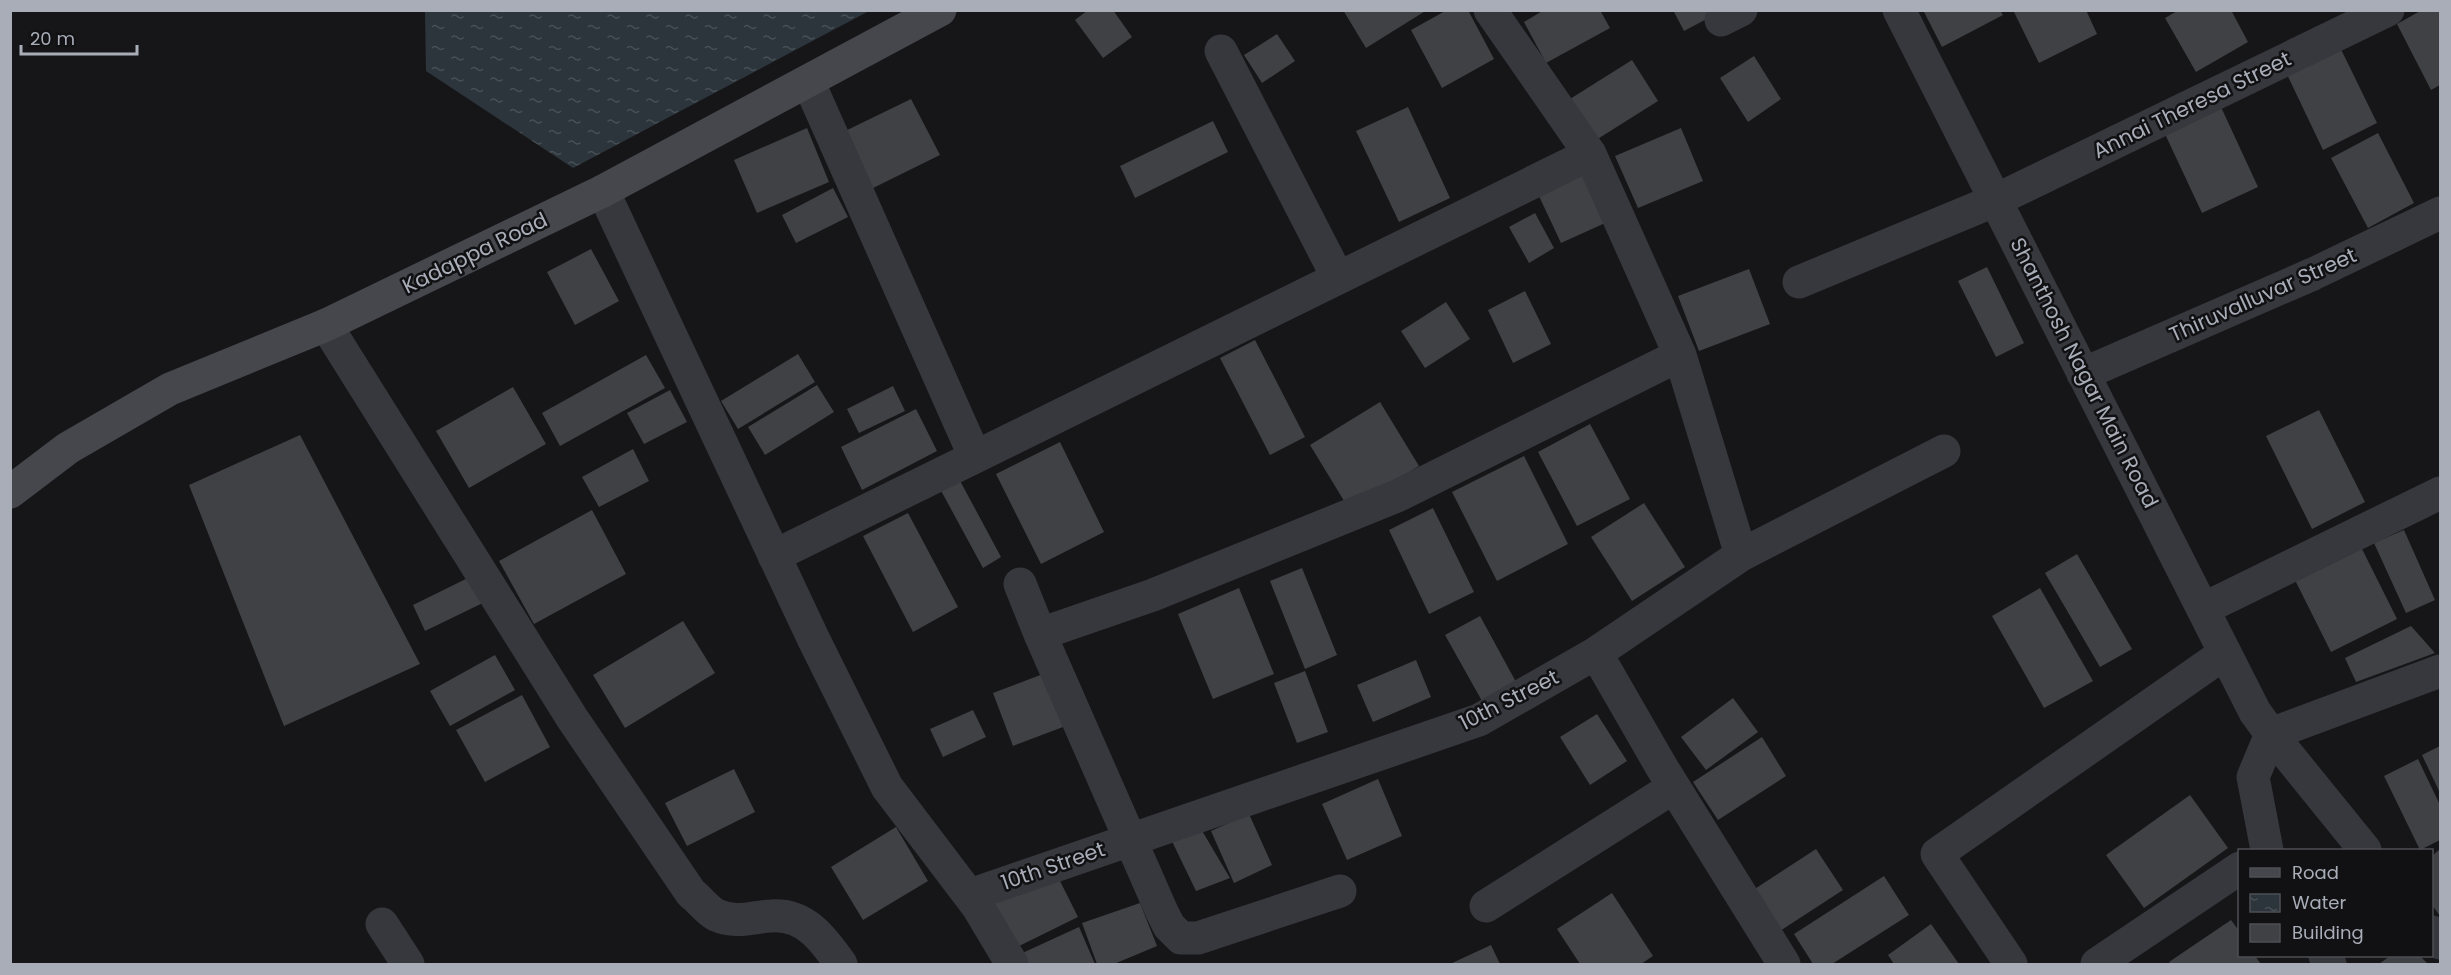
<svg xmlns="http://www.w3.org/2000/svg" width="2451" height="975" viewBox="0 0 2451 975" font-family="Poppins,sans-serif">
<style>
.water{fill:url(#water-ripples)}
.building{fill:#404145}
.lines{fill:none;stroke-linecap:round;stroke-linejoin:round}
.minor{stroke:#37383d;stroke-width:33}
.tertiary{stroke:#37383d;stroke-width:33}
.secondary{stroke:#45474d;stroke-width:33}
.labels{text-anchor:middle;stroke-width:5;stroke-linejoin:round;paint-order:stroke}
.street-label{font-size:21px;fill:#a8adb8;stroke:#111113}
</style>
<defs>
<pattern id="water-ripples" width="26" height="14" patternUnits="userSpaceOnUse" patternTransform="scale(1.5)"><rect width="26" height="14" fill="#2c353c"/><path d="M2 4q2-2 4 0t4 0M15 11q2-2 4 0t4 0" fill="none" stroke="#485056"/></pattern>
</defs>
<rect width="100%" height="100%" fill="#161618"/>
<!-- water -->
<path class="water" d="M425,11V10L869,11L573,168L426,71Z"/>
<!-- building -->
<path class="building" d="M1088,10H1113L1132,37L1103,58L1075,20Z
M1343,10H1427L1366,48Z
M1447,10H1468L1494,59L1442,88L1411,30Z
M1544,10H1600L1610,28L1546,63L1524,22Z
M1673,10H1714L1716,14L1684,31Z
M1923,10H2000L2003,15L1942,47Z
M2013,10H2086L2097,34L2039,63Z
M2179,10H2231L2248,42L2196,72L2165,18Z
M2422,10H2438L2440,15V85L2431,90L2397,24Z
M1277,34L1295,61L1262,83L1244,55Z
M2336,39L2377,123L2323,150L2283,66Z
M1754,56L1781,99L1748,122L1720,78Z
M1632,60L1658,101L1596,140L1570,99Z
M911,99L940,155L867,191L839,134Z
M1408,107L1450,198L1399,222L1356,131Z
M2221,107L2258,187L2202,213L2165,134Z
M1213,121L1228,152L1135,198L1120,166Z
M807,128L829,182L757,213L734,160Z
M1681,128L1703,181L1638,208L1615,156Z
M2378,133L2414,203L2368,228L2331,158Z
M1590,169L1614,219L1561,243L1538,194Z
M833,188L848,217L796,243L782,215Z
M1535,213L1554,248L1529,263L1509,227Z
M591,249L619,301L575,325L547,272Z
M1987,267L2024,343L1996,357L1958,281Z
M1749,269L1770,324L1699,351L1678,296Z
M1525,291L1551,344L1513,363L1488,310Z
M1446,302L1470,339L1425,368L1401,331Z
M1255,340L1305,437L1270,455L1220,358Z
M798,354L815,382L738,429L721,401Z
M646,355L665,388L560,446L542,413Z
M817,385L834,412L765,455L748,427Z
M893,386L905,411L859,433L847,409Z
M513,387L546,444L469,488L436,431Z
M670,390L687,422L644,444L627,413Z
M1380,402L1419,466L1349,509L1310,445Z
M916,409L937,451L862,490L841,447Z
M2319,410L2365,502L2312,529L2266,436Z
M1590,424L1630,499L1577,526L1538,452Z
M300,435L420,664L284,726L189,485Z
M1060,442L1104,532L1041,564L996,474Z
M633,449L649,481L599,507L582,477Z
M1524,456L1568,544L1497,581L1452,492Z
M958,477L1001,557L983,568L939,487Z
M1644,503L1685,567L1632,601L1591,537Z
M1433,508L1474,592L1429,614L1389,530Z
M592,510L626,574L534,624L499,561Z
M908,513L958,607L913,632L863,536Z
M2404,530L2435,600L2406,613L2374,543Z
M2359,543L2397,619L2331,652L2293,576Z
M2077,554L2132,649L2100,667L2045,573Z
M1302,568L1337,655L1305,669L1270,581Z
M476,574L489,600L425,631L413,605Z
M1239,588L1274,674L1213,699L1178,614Z
M2040,588L2093,681L2044,708L1992,616Z
M1480,616L1516,682L1482,701L1445,635Z
M683,621L715,673L625,728L593,675Z
M2411,626L2435,653L2356,682L2345,658Z
M495,655L515,690L450,726L430,691Z
M1416,660L1431,697L1373,722L1357,685Z
M1305,671L1328,732L1297,743L1274,683Z
M1043,674L1063,727L1013,746L993,693Z
M522,695L550,747L485,782L456,730Z
M1733,698L1758,732L1706,770L1681,737Z
M973,710L986,737L943,757L930,729Z
M1597,714L1627,761L1590,785L1560,737Z
M1762,737L1786,776L1718,820L1693,782Z
M2440,746V793L2422,755Z
M2418,759L2440,805V840L2420,850L2384,776Z
M734,769L755,812L687,846L665,803Z
M1378,779L1402,836L1347,860L1322,804Z
M2190,795L2228,848L2144,908L2106,855Z
M1249,814L1272,865L1234,883L1211,831Z
M896,827L928,881L863,920L831,867Z
M1201,829L1230,878L1196,891L1168,833Z
M1816,849L1843,890L1777,933L1750,892Z
M2440,849V916L2432,905V856Z
M1055,871L1078,917L1011,950L988,903Z
M1884,876L1909,915L1832,964H1813L1794,934Z
M1612,893L1653,956L1641,964H1580L1557,929Z
M1140,903L1157,946L1114,964H1097L1082,923Z
M2231,920L2240,932V956H2255L2261,964H2171L2169,962Z
M1931,924L1959,964H1894L1888,955Z
M1079,927L1095,964H1022L1018,955Z
M1491,945L1500,964H1450Z
M2390,956H2420L2428,964H2379Z"/>
<g class="lines">
<!-- minor -->
<path class="minor" d="M1490,10L1590,154L1680,355L1741,555
M1721,20L1741,10
M1221,51L1338,278
M808,81L975,457
M603,191L813,638L887,787L978,907L1012,964
M1799,282L1996,200L2388,10
M326,325L572,718L691,893C699,899 707,910 716,915C737,924 751,917 771,916C805,913 824,940 841,964
M2083,374L2313,274L2440,213
M774,556L1590,154
M1020,584L1040,634L1162,912L1169,926L1181,938H1198L1340,891
M2203,609L2440,493
M1040,634L1153,595L1397,496L1680,355
M1596,653L1661,766L1784,964
M2365,850L2271,734L2440,671
M970,895L1479,720L1596,653L1741,555L1944,451
M1486,906L1674,787
M382,924L408,964
M2432,932L2440,943
M2011,964L1937,854L2225,653
M2097,964L2240,868"/>
<!-- tertiary -->
<path class="tertiary" d="M1899,10L2255,712L2271,734L2253,777L2267,850
M2325,956L2330,964"/>
<!-- secondary -->
<path class="secondary" d="M10,492L68,448L170,389L326,325L603,191L940,10"/>
</g>
<g class="labels">
<!-- street labels -->
<g class="street-label">
<text transform="translate(2192 105) rotate(-26)" y="7">Annai Theresa Street</text>
<text transform="translate(475 253) rotate(-26)" y="7">Kadappa Road</text>
<text transform="translate(2263 295) rotate(-24)" y="7">Thiruvalluvar Street</text>
<text transform="translate(2084 373) rotate(63)" y="7">Shanthosh Nagar Main Road</text>
<text transform="translate(1509 700) rotate(-27)" y="7">10th Street</text>
<text transform="translate(1053 866) rotate(-19)" y="7">10th Street</text>
</g>
</g>
<!-- border -->
<rect width="2451" height="975" fill="none" stroke="#a8adb8" stroke-width="24"/>
<!-- legend -->
<rect x="2238" y="849" width="195" height="108" fill="#111113" stroke="#4d4f55" stroke-width="1.5"/>
<rect x="2250" y="868" width="30" height="9" fill="#45474d" stroke="#4d4f55" stroke-width="1.5"/>
<text x="2292" y="879" font-size="18" fill="#a8adb8">Road</text>
<rect x="2250" y="894" width="30" height="18" fill="url(#water-ripples)" stroke="#4d4f55" stroke-width="1.5"/>
<text x="2292" y="909" font-size="18" fill="#a8adb8">Water</text>
<rect x="2250" y="924" width="30" height="18" fill="#404145" stroke="#4d4f55" stroke-width="1.5"/>
<text x="2292" y="939" font-size="18" fill="#a8adb8">Building</text>
<!-- scale -->
<path d="M21 45v9h116v-9" fill="none" stroke="#a8adb8" stroke-width="3"/>
<text x="30" y="45" font-size="18" fill="#a8adb8" stroke="#111113" stroke-width="4.5" paint-order="stroke">20 m</text>
</svg>
